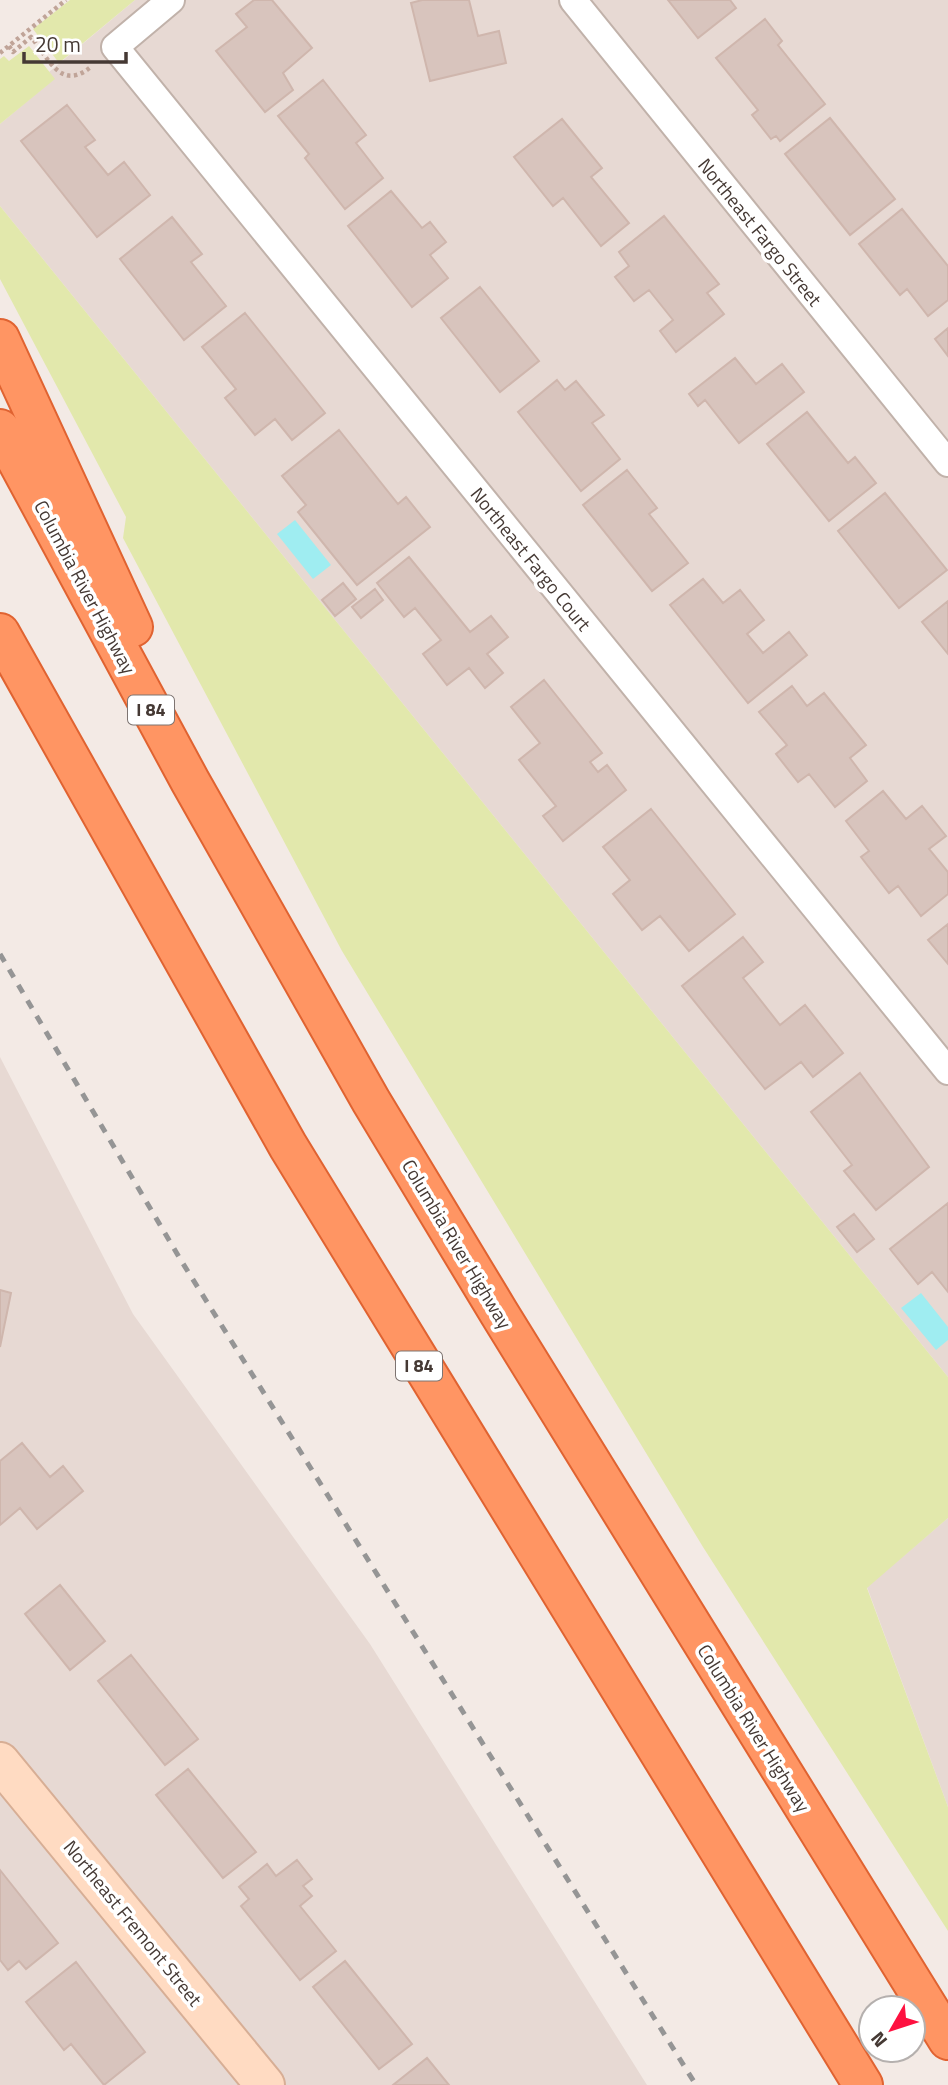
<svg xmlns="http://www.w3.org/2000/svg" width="948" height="2085" viewBox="0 0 948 2085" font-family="'Titillium Web',sans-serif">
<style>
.residential{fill:#e7d9d3}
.green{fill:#e2e8ac}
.water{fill:#9fedf1}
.building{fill:#d8c4bd;stroke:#cfb6ad;stroke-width:2}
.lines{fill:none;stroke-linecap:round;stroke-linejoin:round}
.street-casing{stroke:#c1b2aa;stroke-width:30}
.secondary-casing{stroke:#d7ae95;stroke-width:42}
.highway-casing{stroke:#e06331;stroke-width:42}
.path{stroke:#c0a498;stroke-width:4.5;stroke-dasharray:3.5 3.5;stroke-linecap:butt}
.street{stroke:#fff;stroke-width:26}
.secondary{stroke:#ffdbc2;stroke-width:38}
.highway{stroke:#ff9563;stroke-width:38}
.rail{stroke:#959595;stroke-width:5;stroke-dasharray:9 9;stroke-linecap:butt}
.labels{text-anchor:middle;stroke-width:7;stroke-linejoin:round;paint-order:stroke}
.shield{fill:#fff;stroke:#7d7471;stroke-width:2}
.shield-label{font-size:18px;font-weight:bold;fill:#453934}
.street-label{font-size:19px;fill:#453934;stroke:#fff}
</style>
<rect width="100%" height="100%" fill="#f3eae5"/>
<!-- residential -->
<path class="residential" d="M135,0H948V1377L0,206V124L54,79L49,72Z
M0,1057L133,1314L370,1644L647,2085H0Z
M948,1518V1807L867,1587Z"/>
<!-- green -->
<path class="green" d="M70,0H135L59,63L33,29Z
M29,46L55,79L0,124V59L4,56L9,61Z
M0,206L948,1377V1518L867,1588L948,1807V1931L703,1547L342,951L123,538L126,517L0,279Z"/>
<!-- water -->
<path class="water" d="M295,520L331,565L313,579L277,534Z
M921,1293L948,1327V1340L936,1350L901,1308Z"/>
<!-- building -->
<path class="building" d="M254,0H272L312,48L283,73L293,90L265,112L216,51L247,27L236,14Z
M422,0H469L478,36L499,31L506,63L430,81L411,3Z
M668,0H730L736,8L698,38Z
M765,19L782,41L778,45L825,104L780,141L776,136L771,139L752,115L758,110L716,58Z
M323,80L366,135L356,143L383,178L345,209L305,158L309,154L278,116Z
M67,105L95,140L85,147L108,175L124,162L150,195L97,237L21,141Z
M830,118L895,199L850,235L785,154Z
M562,119L602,168L591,177L629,223L601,246L563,198L553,206L514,157Z
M391,191L422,228L430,222L446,242L430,255L448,278L412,307L348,226Z
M902,209L948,266V300L928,316L907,289L900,295L859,244Z
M664,216L719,284L707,293L724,314L676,352L660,331L673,320L649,290L634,301L615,277L629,266L619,252Z
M172,217L202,254L191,262L226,306L184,340L120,259Z
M480,287L539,361L500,392L441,318Z
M245,313L325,413L292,440L275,419L255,435L225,398L236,389L202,347Z
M948,328V356L935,339Z
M735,358L756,384L782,364L804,392L739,443L705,400L698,406L689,394Z
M557,380L565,390L576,381L604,415L592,423L620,459L581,491L518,412Z
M807,412L848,463L855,457L876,483L829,521L767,444Z
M339,430L398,504L406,497L430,527L357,585L298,512L306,505L282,476Z
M627,470L657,508L649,514L688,563L652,591L583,505Z
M885,493L947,570L899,608L838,531Z
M409,557L470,632L491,616L508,637L487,654L503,673L485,688L469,668L447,685L423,654L441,640L415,608L404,617L377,583Z
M703,579L723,603L740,590L764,620L747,634L763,653L789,632L807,655L748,703L670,605Z
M343,583L356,599L335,616L322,600Z
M375,589L383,600L361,618L352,607Z
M948,601V654L922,622Z
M544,680L602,753L590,762L598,772L607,765L626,790L563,841L543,816L556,806L519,760L540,743L511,707Z
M792,686L807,706L824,693L866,745L850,758L867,781L835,807L809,774L798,782L776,754L787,745L759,712Z
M883,791L906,819L922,806L946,836L929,849L948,872V894L921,916L898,886L889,893L861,857L869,851L846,821Z
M651,809L735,914L689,951L660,916L642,930L613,894L630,880L603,847Z
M948,924V964L928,940Z
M743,937L763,962L743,978L780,1025L805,1005L843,1053L813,1077L801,1062L765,1089L682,986Z
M860,1073L929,1167L876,1210L844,1171L852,1165L811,1112Z
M948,1203V1292L932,1272L918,1284L890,1249Z
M854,1214L874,1239L857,1252L837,1227Z
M0,1290L11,1293L0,1347Z
M22,1443L50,1477L63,1466L83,1491L37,1529L20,1508L0,1525V1461Z
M60,1585L105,1641L70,1670L25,1614Z
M131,1655L198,1739L165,1765L98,1681Z
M188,1769L256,1852L223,1878L156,1795Z
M297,1860L312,1879L303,1886L312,1896L300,1906L336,1951L300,1980L241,1906L249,1899L239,1887L267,1864L276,1876Z
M0,1870L58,1943L26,1969L19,1961L8,1970L0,1960Z
M345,1961L412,2044L379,2069L313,1987Z
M76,1962L145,2052L104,2085L71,2044L64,2050L26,2002Z
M427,2058L449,2085H393Z"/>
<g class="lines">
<defs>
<path id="street" d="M171,0L115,47L948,1071
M573,0L948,463"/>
<path id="secondary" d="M0,1762L265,2085"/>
<path id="highway" d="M0,339L133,627
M0,429L190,781L371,1101L499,1313L948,2040
M0,633L288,1146L863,2085"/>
</defs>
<!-- street casing -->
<use href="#street" class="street-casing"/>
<!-- secondary casing -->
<use href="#secondary" class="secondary-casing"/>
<!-- highway casing -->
<use href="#highway" class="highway-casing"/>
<!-- path -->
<path class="path" d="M9,46L13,52L31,37C50,60 61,92 92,66
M0,53L66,0"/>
<!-- street -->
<use href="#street" class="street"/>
<!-- secondary -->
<use href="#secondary" class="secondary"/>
<!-- highway -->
<use href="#highway" class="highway"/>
<!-- rail -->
<path class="rail" d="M0,954L182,1262L696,2085"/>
</g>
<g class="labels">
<!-- shield labels -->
<g class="shield">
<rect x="128" y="695.5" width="46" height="29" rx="5"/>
<rect x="396" y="1351.5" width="46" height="29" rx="5"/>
</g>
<g class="shield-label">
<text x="151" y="716">I 84</text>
<text x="419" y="1372">I 84</text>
</g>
<!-- street labels -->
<g class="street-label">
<text transform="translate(760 232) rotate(51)" y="7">Northeast Fargo Street</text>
<text transform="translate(531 559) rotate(51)" y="7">Northeast Fargo Court</text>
<text transform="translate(85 587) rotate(62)" y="7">Columbia River Highway</text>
<text transform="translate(457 1244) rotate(59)" y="7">Columbia River Highway</text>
<text transform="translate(754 1728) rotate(58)" y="7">Columbia River Highway</text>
<text transform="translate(133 1923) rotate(51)" y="7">Northeast Fremont Street</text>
</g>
</g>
<!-- north arrow -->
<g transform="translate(892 2029) rotate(231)"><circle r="33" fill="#ffffff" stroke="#b5b0ae" stroke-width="2"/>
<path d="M0-5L12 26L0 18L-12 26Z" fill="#fe1140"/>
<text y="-10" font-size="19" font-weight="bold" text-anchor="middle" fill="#453934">N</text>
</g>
<!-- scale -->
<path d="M24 52v10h102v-10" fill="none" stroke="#453934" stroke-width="3.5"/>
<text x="35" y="52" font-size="21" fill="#453934" stroke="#ffffff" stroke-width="5" paint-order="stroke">20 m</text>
</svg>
